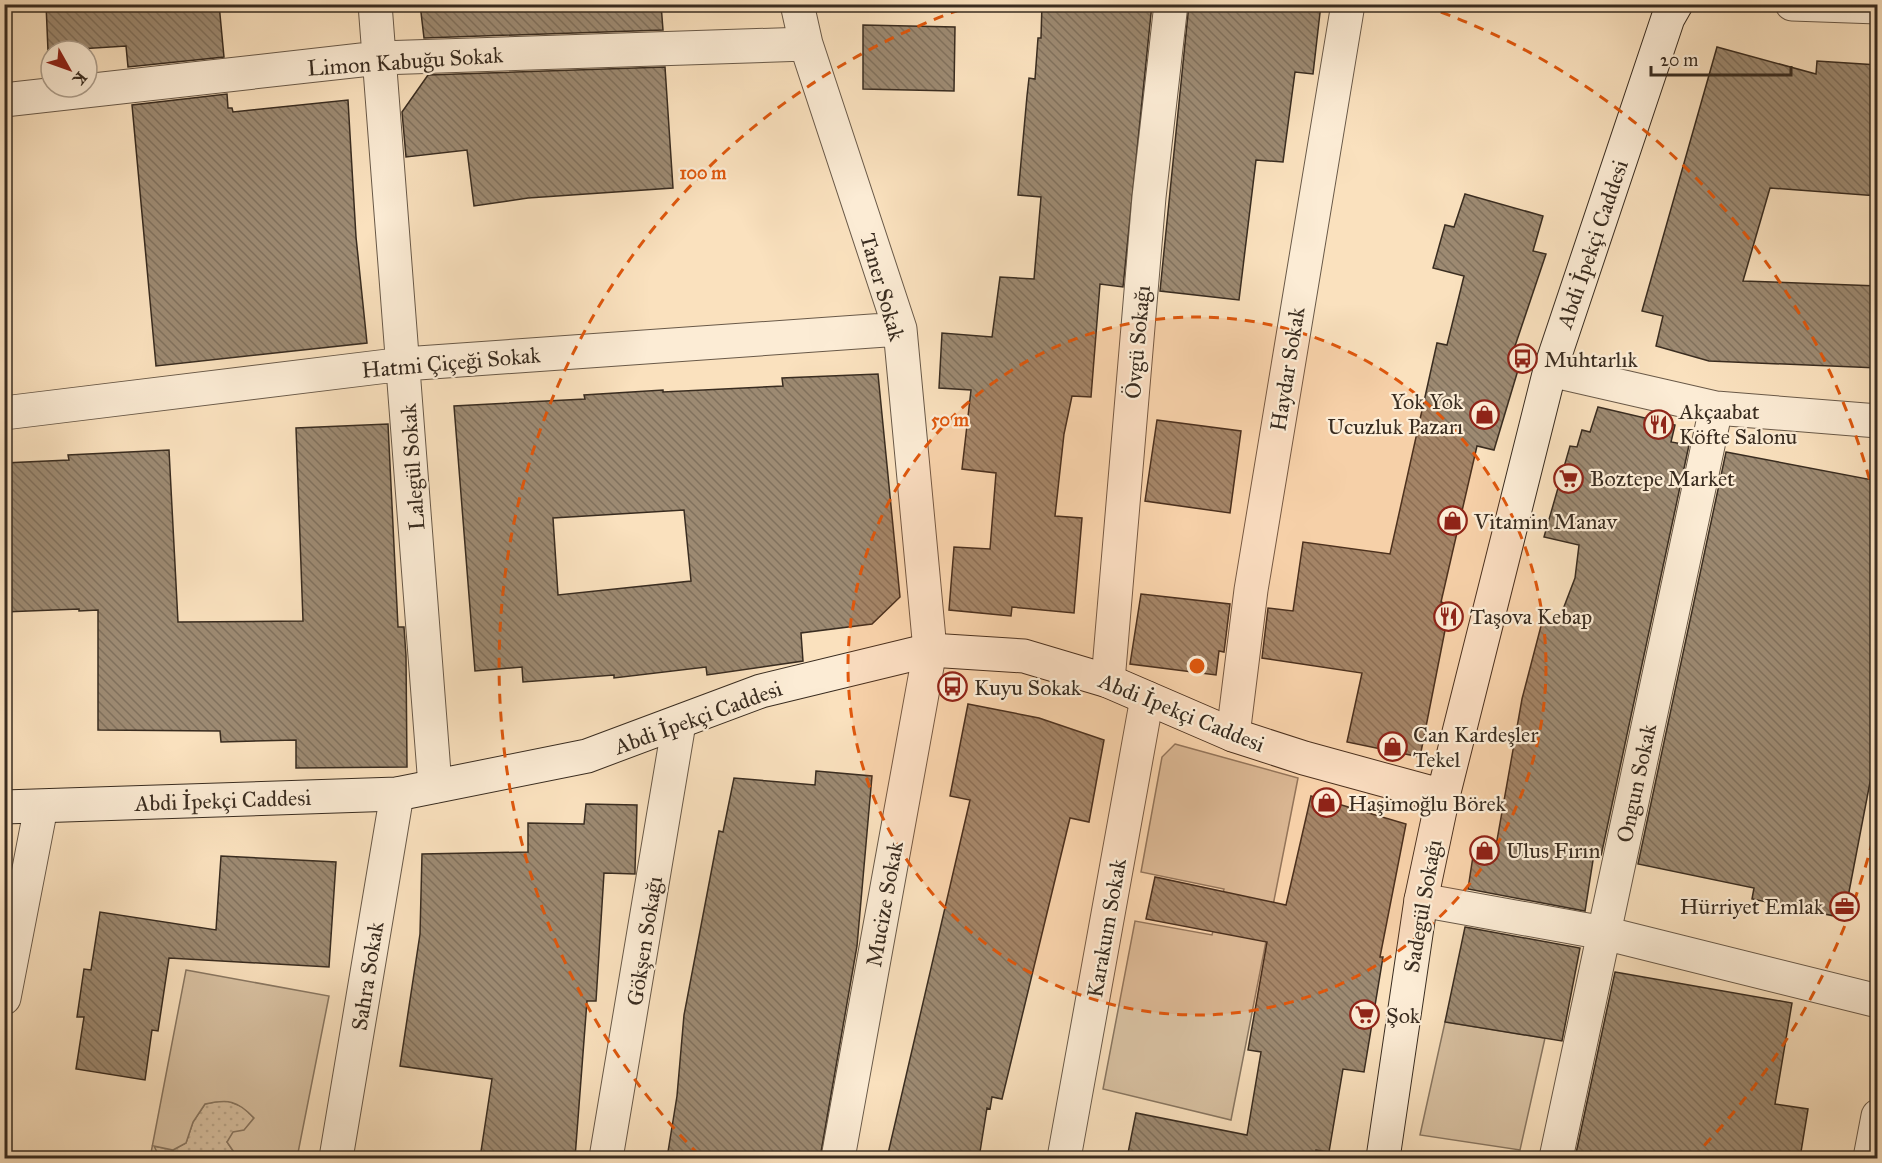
<svg xmlns="http://www.w3.org/2000/svg" width="1882" height="1163" viewBox="0 0 1882 1163" font-family="'IM FELL Great Primer',serif">
<style>
.grass{fill:url(#grass-dots);stroke:#897762;stroke-width:1.5}
.green{fill:#d9c2a3;stroke:#897762;stroke-width:1.5}
.building{fill:url(#building-back-hatch);stroke:#392c20;stroke-width:1.5;fill-rule:evenodd}
.lines{fill:none;stroke-linecap:round;stroke-linejoin:round}
.street-casing{stroke:#695948;stroke-width:35}
.secondary-casing{stroke:#392c20;stroke-width:35}
.street{stroke:#fcecd5;stroke-width:33}
.secondary{stroke:#fcecd5;stroke-width:33}
.ring{fill:none;stroke:#df570d;stroke-width:3;stroke-dasharray:10 8}
.labels{text-anchor:middle;stroke-width:4.5;stroke-linejoin:round;paint-order:stroke}
.street-label{font-size:22px;fill:#392c20;stroke:#fcecd5}
.poi-label{font-size:22px;fill:#392c20;stroke:#fcecd5;text-anchor:start}
.centre{fill:#df570d;stroke:#fcecd5;stroke-width:3}
.ring-label{font-size:18px;text-anchor:middle;font-weight:bold;fill:#df570d;stroke:#fcecd5;stroke-width:4.5;stroke-linejoin:round;paint-order:stroke}
</style>
<defs>
<pattern id="grass-dots" width="8" height="8" patternUnits="userSpaceOnUse" patternTransform="scale(1.5)"><rect width="8" height="8" fill="#d9c2a3"/><path d="M2 2h.1M6 6h.1" fill="none" stroke="#bba78c" stroke-width="1.8" stroke-linecap="round"/></pattern>
<pattern id="building-back-hatch" width="6" height="6" patternUnits="userSpaceOnUse" patternTransform="scale(1.5)"><rect width="6" height="6" fill="#9d8a72"/><path d="M-1 5l2 2M0 0l6 6M5-1l2 2" fill="none" stroke="#81715d"/></pattern>
</defs>
<rect width="100%" height="100%" fill="#fae1be"/>
<filter id="stains"><feTurbulence type="fractalNoise" baseFrequency=".00333" numOctaves="4"/><feColorMatrix values="0 0 0 0 .2 0 0 0 0 .09 0 0 0 0 .02 0 0 0 .5 -.17"/></filter>
<radialGradient id="worn" r=".72"><stop offset=".6" stop-color="#630" stop-opacity="0"/><stop offset="1" stop-color="#630" stop-opacity=".3"/></radialGradient>
<!-- grass -->
<path class="grass" d="M225,1100L243,1107L254,1118L244,1131L227,1142L238,1158H160L153,1146L173,1150L186,1143L193,1122L205,1104Z"/>
<!-- green -->
<path class="green" d="M1175,744L1298,778L1231,1120L1103,1089L1135,921L1212,935L1224,889L1141,872L1162,757Z
M186,970L329,996L297,1158H238L227,1142L233,1132L244,1130L254,1118C237,1100 228,1099 205,1104L193,1122L186,1143L173,1150L154,1146L160,1158H150Z
M1445,1022L1545,1038L1520,1150L1420,1135Z"/>
<!-- building -->
<path class="building" d="M46,4H219L224,57L128,67L126,46L48,51Z
M420,4H661L663,30L424,38Z
M1042,4H1152L1123,287L1100,284L1091,397L1072,396L1064,434L1055,516L1082,518L1074,613L1012,607L1011,616L949,610L954,547L990,549L996,473L962,469L971,390L939,388L942,333L992,337L1000,277L1034,279L1041,197L1018,195L1027,96L1029,78L1035,79L1038,38H1041Z
M1189,4H1321L1313,74L1295,72L1283,162L1256,160L1239,300L1160,291Z
M863,25L955,27L954,91L863,89Z
M1717,47L1816,74L1817,61L1878,65V196L1770,188L1743,281L1878,286V368L1709,361L1656,346L1663,316L1642,311Z
M665,67L673,188L528,198L474,206L467,150L406,157L402,112L428,75Z
M227,94L228,108H232L233,112L348,100L356,237L367,343L156,366L132,105Z
M1465,194L1543,216L1533,251L1546,254L1511,358L1521,360L1494,450L1477,446L1441,602L1450,605L1420,757L1347,742L1362,673L1262,658L1268,608L1293,611L1303,542L1390,554L1437,343L1447,345L1464,276L1433,268L1445,225L1454,227Z
M878,374L900,597L872,624L801,633L803,661L707,675L706,667L614,678V675L523,682L522,667L475,671L454,406L585,399L584,395L663,390V392L783,386L782,378ZM684,510L691,581L558,595L553,518Z
M1598,407L1675,425L1671,442L1689,445L1601,856L1594,854L1585,911L1468,889L1475,843L1496,846L1522,699L1542,622L1557,625L1575,578L1579,545L1544,537L1570,446L1577,447L1582,430L1590,432Z
M1157,420L1241,431L1230,513L1145,501Z
M388,424L398,627H404L406,656L407,767L296,768V740L221,742L220,731L98,730V610L79,611V609L4,612V463L69,460L68,455L169,450L178,622L303,621L296,428Z
M1726,452L1878,481V778L1871,777L1844,918L1752,899L1754,888L1638,864Z
M1141,594L1230,604L1224,652L1219,651L1216,675L1130,664Z
M968,704L1039,718L1104,740L1089,822L1070,818L1002,1099L992,1097L990,1109L987,1108L979,1158H887L970,800L950,796Z
M816,771L872,776L857,946L820,1158H667L677,1096L684,1015L719,831L723,832L734,778L815,785Z
M1311,796L1406,824L1380,957H1383L1364,1072L1343,1069L1329,1152L1316,1150L1314,1158L1273,1156V1158H1127L1136,1113L1247,1135L1261,1052L1248,1050L1267,942L1146,919L1155,877L1286,905Z
M586,804L637,805L635,870V874L604,873L596,1001H587L575,1158H480L492,1079L400,1066L420,934L422,854L528,852V823L584,824Z
M221,856L336,862L329,967L169,958L158,1031L152,1030L145,1080L76,1069L84,1017H77L84,969L91,970L100,912L216,930Z
M1465,927L1580,948L1562,1041L1445,1022Z
M1615,972L1792,1003L1775,1104L1808,1109L1800,1158H1575Z"/>
<g class="lines">
<defs>
<path id="street" d="M375,4L435,786
M797,4L806,44L900,329L930,650L838,1158
M1792,4L1878,7
M4,100L379,58L806,44
M1550,370L1716,408L1878,421
M4,413L404,364L900,329
M1108,681L1149,197L1171,4
M1233,735L1251,590L1348,4
M1421,900L1604,933L1878,1001
M4,998L41,807
M336,1158L397,794
M606,1158L679,723
M1064,1158L1147,698
M1556,1158L1716,408
M1870,1158L1878,1116"/>
<path id="secondary" d="M4,807L397,794L587,756L761,691L930,650L1024,656L1108,681L1233,735L1304,758L1443,796
M1383,1158L1421,900L1443,796L1550,370L1668,18L1676,4"/>
</defs>
<!-- street casing -->
<use href="#street" class="street-casing"/>
<!-- secondary casing -->
<use href="#secondary" class="secondary-casing"/>
<!-- street -->
<use href="#street" class="street"/>
<!-- secondary -->
<use href="#secondary" class="secondary"/>
</g>
<!-- distance rings -->
<circle cx="1197" cy="666" r="349" fill="#df570d" fill-opacity=".12"/>
<g class="ring">
<circle cx="1197" cy="666" r="349"/>
<path d="M1877 823A698 698 0 0 1 1695 1155M699 1155A698 698 0 0 1 970 6M1424 6A698 698 0 0 1 1877 509"/>
</g>
<!-- icons -->
<defs>
<symbol id="bus-ring" viewBox="-11 -11 22 22"><circle r="9.5" fill="#fcecd5" stroke="#8f2418" stroke-width="1.5"/><path d="M-5-6H5V4H4V6H2V4H-2V6H-4V4H-5ZM-3.5-4V0h7V-4ZM-3.5 1.2v1.5H-2V1.2ZM2 1.2v1.5H3.5V1.2Z" fill="#8f2418"/></symbol>
<symbol id="shop-ring" viewBox="-11 -11 22 22"><circle r="9.5" fill="#fcecd5" stroke="#8f2418" stroke-width="1.5"/><path d="M-5-2.5h2.3a2.7 3.5 0 0 1 5.4 0H5L5.5 6h-11ZM-1.5-2.5h3a1.5 2.3 0 0 0-3 0Z" fill="#8f2418"/></symbol>
<symbol id="restaurant-ring" viewBox="-11 -11 22 22"><circle r="9.5" fill="#fcecd5" stroke="#8f2418" stroke-width="1.5"/><path d="M-5-6h1v4h1v-4h1v4h1v-4h1v5L-1.5 .5V6h-2V.5L-5-1ZM5-6V6H3V1.5H1.5Q1.5-4 5-6Z" fill="#8f2418"/></symbol>
<symbol id="supermarket-ring" viewBox="-11 -11 22 22"><circle r="9.5" fill="#fcecd5" stroke="#8f2418" stroke-width="1.5"/><path d="M-6-5.5h2.5l.6 2H6L4.5 2H-2.5L-4.4-4H-6ZM-1.5 3.2a1.3 1.3 0 1 0 .1 0ZM3 3.2a1.3 1.3 0 1 0 .1 0Z" fill="#8f2418"/></symbol>
<symbol id="office-ring" viewBox="-11 -11 22 22"><circle r="9.5" fill="#fcecd5" stroke="#8f2418" stroke-width="1.5"/><path d="M-6-3h4V-5.5h4V-3h4V5H-6ZM-1-4.5V-3h2v-1.5ZM-6 0V1H6V0Z" fill="#8f2418"/></symbol>
</defs>
<g fill-rule="evenodd">
<use href="#bus-ring" x="1506" y="342" width="33" height="33"/>
<use href="#shop-ring" x="1468" y="398" width="33" height="33"/>
<use href="#restaurant-ring" x="1642" y="408" width="33" height="33"/>
<use href="#supermarket-ring" x="1552" y="462" width="33" height="33"/>
<use href="#shop-ring" x="1436" y="504" width="33" height="33"/>
<use href="#restaurant-ring" x="1432" y="600" width="33" height="33"/>
<use href="#bus-ring" x="936" y="670" width="33" height="33"/>
<use href="#shop-ring" x="1376" y="730" width="33" height="33"/>
<use href="#shop-ring" x="1310" y="786" width="33" height="33"/>
<use href="#shop-ring" x="1468" y="834" width="33" height="33"/>
<use href="#office-ring" x="1828" y="890" width="33" height="33"/>
<use href="#supermarket-ring" x="1348" y="998" width="33" height="33"/>
</g>
<g class="labels">
<!-- street labels -->
<g class="street-label">
<text transform="translate(405 61) rotate(-4)" y="8">Limon Kabuğu Sokak</text>
<text transform="translate(1592 244) rotate(-71)" y="8">Abdi İpekçi Caddesi</text>
<text transform="translate(883 287) rotate(74)" y="8">Taner Sokak</text>
<text transform="translate(1137 342) rotate(-85)" y="8">Övgü Sokağı</text>
<text transform="translate(451 362) rotate(-5)" y="8">Hatmi Çiçeği Sokak</text>
<text transform="translate(1287 369) rotate(-81)" y="8">Haydar Sokak</text>
<text transform="translate(412 467) rotate(-94)" y="8">Lalegül Sokak</text>
<text transform="translate(1182 712) rotate(22)" y="8">Abdi İpekçi Caddesi</text>
<text transform="translate(698 717) rotate(-20)" y="8">Abdi İpekçi Caddesi</text>
<text transform="translate(1636 783) rotate(-78)" y="8">Ongun Sokak</text>
<text transform="translate(223 800) rotate(-2)" y="8">Abdi İpekçi Caddesi</text>
<text transform="translate(884 904) rotate(-80)" y="8">Mucize Sokak</text>
<text transform="translate(1422 906) rotate(-80)" y="8">Sadegül Sokağı</text>
<text transform="translate(1106 928) rotate(-80)" y="8">Karakum Sokak</text>
<text transform="translate(644 941) rotate(-81)" y="8">Gökşen Sokağı</text>
<text transform="translate(367 976) rotate(-81)" y="8">Sahra Sokak</text>
</g>
<!-- poi labels -->
<g class="poi-label">
<text x="1544" y="367">Muhtarlık</text>
<text x="1463" y="409" text-anchor="end">Yok Yok<tspan x="1463" dy="25">Ucuzluk Pazarı</tspan></text>
<text x="1679" y="419">Akçaabat<tspan x="1679" dy="25">Köfte Salonu</tspan></text>
<text x="1590" y="486">Boztepe Market</text>
<text x="1474" y="529">Vitamin Manav</text>
<text x="1470" y="624">Taşova Kebap</text>
<text x="974" y="695">Kuyu Sokak</text>
<text x="1413" y="742">Can Kardeşler<tspan x="1413" dy="25">Tekel</tspan></text>
<text x="1348" y="811">Haşimoğlu Börek</text>
<text x="1506" y="858">Ulus Fırın</text>
<text x="1824" y="914" text-anchor="end">Hürriyet Emlak</text>
<text x="1386" y="1023">Şok</text>
</g>
</g>
<circle cx="1197" cy="666" r="9" class="centre"/>
<g class="ring-label">
<text x="703" y="179">100 m</text>
<text x="950" y="426">50 m</text>
</g>
<!-- margin -->
<rect width="1882" height="1163" fill="none" stroke="#fae1be" stroke-width="24"/>
<rect x="6" y="6" width="1870" height="1151" fill="none" stroke="#392c20" stroke-width="3"/>
<rect x="12" y="12" width="1858" height="1139" fill="none" stroke="#392c20" stroke-width="1.5"/>
<!-- north arrow -->
<g transform="translate(69 69) rotate(130)"><circle r="28" fill="#fcecd5" stroke="#ae9f8d" stroke-width="1.5"/>
<path d="M0-4.5L10 22L0 15L-10 22Z" fill="#8f2418"/>
<text y="-9" font-size="16" font-weight="bold" text-anchor="middle" fill="#392c20">K</text>
</g>
<!-- scale -->
<path d="M1651 66v9h140v-9" fill="none" stroke="#392c20" stroke-width="3"/>
<text x="1660" y="66" font-size="18" fill="#392c20" stroke="#fcecd5" stroke-width="4.5" paint-order="stroke">20 m</text>
<rect width="100%" height="100%" filter="url(#stains)"/>
<rect width="100%" height="100%" fill="url(#worn)"/>
</svg>
